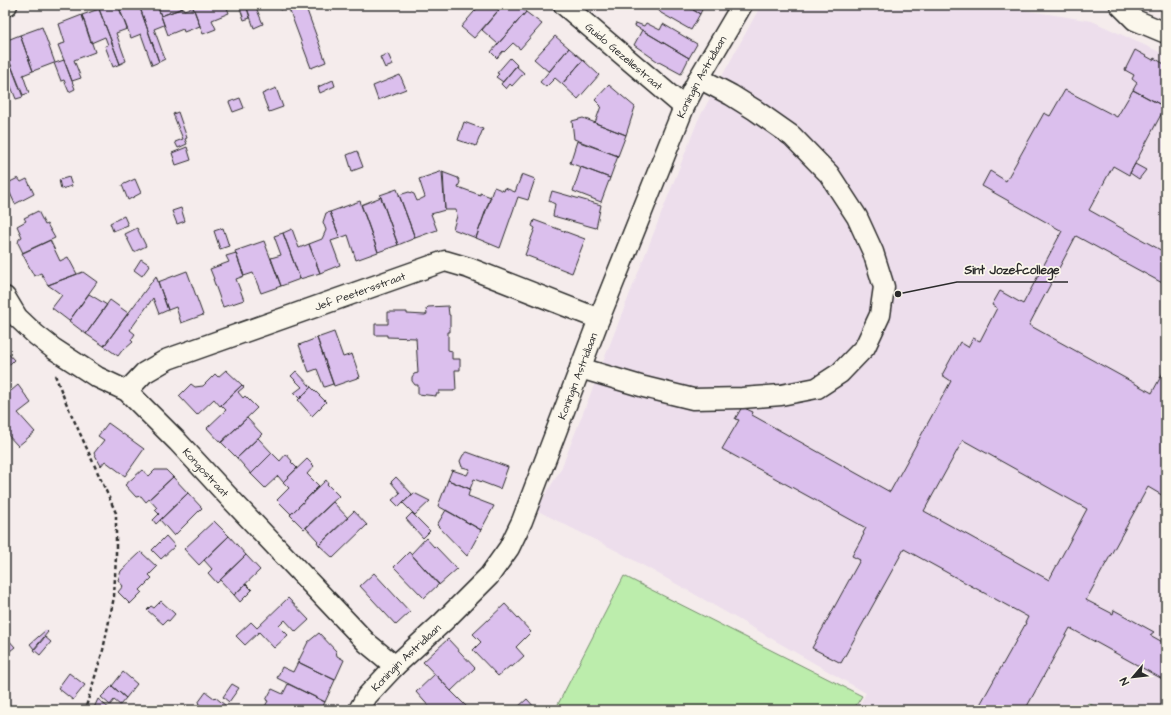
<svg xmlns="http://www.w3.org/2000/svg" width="1171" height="715" viewBox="0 0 1171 715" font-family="'Architects Daughter',sans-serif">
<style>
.built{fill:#eddeec}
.green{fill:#bcedac;stroke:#748c6c}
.building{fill:#dbbfed;stroke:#2b2b2b;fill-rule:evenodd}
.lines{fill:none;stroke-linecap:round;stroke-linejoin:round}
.minor-casing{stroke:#2b2b2b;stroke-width:23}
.path{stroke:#2b2b2b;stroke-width:2.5;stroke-dasharray:4 3;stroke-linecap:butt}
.minor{stroke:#fbf7ec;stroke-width:20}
.labels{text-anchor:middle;stroke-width:3.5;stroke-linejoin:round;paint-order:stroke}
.street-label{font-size:11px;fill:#2b2b2b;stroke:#fbf7ec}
.leader{fill:none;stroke:#2b2b2b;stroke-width:1.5}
.callout-dot{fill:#2b2b2b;stroke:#fbf7ec;stroke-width:1.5}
.callout-label{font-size:12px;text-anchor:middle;font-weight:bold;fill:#2b2b2b;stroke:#fbf7ec;stroke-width:3.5;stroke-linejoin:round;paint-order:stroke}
</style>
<rect width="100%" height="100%" fill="#f5ecec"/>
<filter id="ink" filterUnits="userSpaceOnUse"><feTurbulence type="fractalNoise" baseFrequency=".025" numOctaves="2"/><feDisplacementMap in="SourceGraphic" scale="8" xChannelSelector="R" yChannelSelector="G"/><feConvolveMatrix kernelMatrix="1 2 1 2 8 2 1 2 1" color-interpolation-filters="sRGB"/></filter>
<g filter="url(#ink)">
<!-- built -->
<path class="built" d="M761,5H992L1092,21L1166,55V710H1101L1087,703L1083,710H857L866,693L682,587L619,552L536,510L561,469L698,120Z"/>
<!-- green -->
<path class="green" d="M624,576L862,696L853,710H555Z
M1088,703L1102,710H1084Z"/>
<!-- building -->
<path class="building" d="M109,5H118L127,29L116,33L126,61L120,64L99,9Z
M118,5H139L159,62L152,65L141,34L131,38Z
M139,5H157L161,16L164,25L154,29L165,59L159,62Z
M157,5H182L183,8L161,16Z
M192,5H226L229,13L212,20L216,29L203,34Z
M239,5H246L250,18L244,20Z
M246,5H255L263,24L254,28Z
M278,5H286L287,7L280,10Z
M300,5H305L326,62L311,68L289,9Z
M469,5H480L475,10Z
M480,5H503L474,38L461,27Z
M503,5H518L526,12L498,44L482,30Z
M654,5H663L665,6V5H685L700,14L691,30L661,13Z
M685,5H704L700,14Z
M1160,5H1166V11L1159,8Z
M193,7L200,26L184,32L183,29L168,35L161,16L183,8L184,10Z
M99,9L120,64L113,67L105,46L108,45L105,37L91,43L82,15Z
M526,12L542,24L520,49L513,43L504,52L503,51L497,58L491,52Z
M82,15L95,52L74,60L81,78L72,81L58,45L65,43L59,24Z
M636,23L644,26L646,23L660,30L663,24L697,44L689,58L635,26Z
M42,27L55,63L64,60L75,89L69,92L64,80L61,81L54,63L33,71L20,35Z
M642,30L689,58L681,74L657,61L634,45Z
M20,35L33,71L23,75L29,93L23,95L5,50V41Z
M555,36L569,48L549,72L534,59Z
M569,48L583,60L562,84L555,78L546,87L540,82Z
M5,50L23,97L16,99L10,84L5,86Z
M1135,50L1153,60L1154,58L1166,65L1165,107L1133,90L1137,83L1132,79L1134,75L1125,70Z
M388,54L393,65L385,68L380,57Z
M510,58L517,65L503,82L496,77L499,74L497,73Z
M583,60L599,75L578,99L562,84Z
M516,66L524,73L512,86L510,84L506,89L501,84Z
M400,75L406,89L378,100L373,86Z
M333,80L335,86L320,93L318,87Z
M609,85L635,107L626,135L595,123L601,106L595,100Z
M276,88L283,107L269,112L262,94Z
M1065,90L1117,117L1133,90L1165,107L1129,175L1113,166L1089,210L1166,253V285L1076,236L1029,325L1152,393L1166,367V454L1165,457L1166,458V509L1161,506L1165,497L1148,487L1086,600L1113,614L1114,610L1154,632L1150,635L1166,644V681L1070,628L1025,710H977L1026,623H1025L1028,617L904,549L841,663L812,648L860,560L852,556L864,534L863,533L866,528L722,449L739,420L735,419L742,407L753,412L752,415L890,492L951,381L942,375L960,342L968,347L973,338L980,341L997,308L992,305L1000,291L1023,304L1062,231L982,186L990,171L1006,181L1044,113L1050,116ZM963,440L1087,509L1049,580L924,511Z
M240,98L244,108L233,112L229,102Z
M178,112L187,138L185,139L187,144L178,148L175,142L183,139L173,114Z
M583,118L626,135L618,156L574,139L572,121Z
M464,122L483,129L476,146L458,140Z
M577,141L618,156L610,178L570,163Z
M187,147L191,160L176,165L172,153Z
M357,151L363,167L352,171L347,155Z
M1135,164L1146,170L1139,179L1130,173Z
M581,167L610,178L601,202L573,191Z
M443,171L445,210L431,214L437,230L415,238L399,195L409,192L414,194L417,201L425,197L419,179Z
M442,172L458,178L460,182L458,187L480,195V193L491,197L476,238L453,229L457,216L456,210H445Z
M522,174L535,179L528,200L518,197L500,248L476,238L494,187L504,191L505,188L515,192Z
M5,176L8,183L18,178L21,182L27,179L34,194L15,204L10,193L5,196Z
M69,177L72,186L61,189L59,180Z
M135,179L141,193L128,200L122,185Z
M397,189L415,238L398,245L380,195Z
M552,191L601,205L596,228L553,216L555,204L549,201Z
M381,197L398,245L378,252L361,205Z
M360,201L378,252L356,260L348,235L340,238L330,212Z
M181,208L185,221L177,224L172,211Z
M38,211L45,225L47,224L55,238L23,253L18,243L19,239L22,237L17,226L26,221L24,218Z
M330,212L340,238L331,241L340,265L320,273L309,244L322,239L326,230L323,222L326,213Z
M124,216L128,225L113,231L110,223Z
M534,220L585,239L572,273L525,255L535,228L532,226Z
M137,228L146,246L134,252L125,234Z
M223,228L229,246L220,249L214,231Z
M292,229L299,248L309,244L320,273L300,279L283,233Z
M283,233L300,279L281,286L271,258L281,255L274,236Z
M50,240L60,261L68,257L77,274L48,285L41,273L34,276L22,253Z
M264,241L281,286L261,293L253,273L244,276L235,251Z
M236,253L244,276L236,279L244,300L223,307L213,279H214L210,269L229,262L226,256Z
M141,259L150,265L142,276L134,270Z
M187,271L203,315L181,323L176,307L168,310L158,282Z
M83,272L97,282L69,321L52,308L62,295L48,285Z
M156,276L168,310L159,314L153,298L130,330L135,334L131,340L133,342L125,349L124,348L118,356L104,346Z
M89,294L107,305L86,334L69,321Z
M110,300L128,313L104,346L86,334Z
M448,306L449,315H450V332H448V350L452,351V359H460V370H455L456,390H454V391H439V394H436V396L418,394V385H415L412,381V377L414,374L418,373L416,338L387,337V335H375V324H388V312H407V314L425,315L427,314L426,309L428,307Z
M334,332L343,357L352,354L360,377L334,386L317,338Z
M317,338L333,384L324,387L317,369L309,372L299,345Z
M5,350L14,360L5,369Z
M226,370L242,385L220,406L214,399L197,415L179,396L191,384L195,387L203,386L215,374L218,377Z
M296,371L311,387L300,399L294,393L302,387L291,376Z
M18,385L31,403L18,413L35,432L18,446L5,432V396Z
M242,385L244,387L238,392L243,398L245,396L257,408L221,443L207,428L226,410L221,405Z
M311,387L326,402L312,416L298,400Z
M247,418L262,434L237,458L221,442Z
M108,423L144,449L125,476L105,461L101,466L94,453L104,440L98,436Z
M258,438L272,453L251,474L237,458Z
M467,452L508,467L500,489L474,479L470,489L448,480L452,470L467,475L470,469L462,467L460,461L463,455Z
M272,453L280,461L286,454L292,461L291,462L297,468L283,482L278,476L265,488L251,474Z
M307,459L314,466L307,474L319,486L291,514L277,500L289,488L283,482Z
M142,470L149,476L155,470H166L173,477L146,502L141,496L136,497L125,485Z
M173,477L188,493L156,524L153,520L159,514L155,510L157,508L149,499Z
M396,477L412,494L399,507L392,500L400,493L391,482Z
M326,480L328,483L327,484L339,496L304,529L290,515Z
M448,480L470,489L468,496L494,506L481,530L438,506Z
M188,493L202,508L174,536L160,520Z
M414,493L430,501L415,515L403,503Z
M333,502L348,518L319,545L317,542L318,541L306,528Z
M446,510L481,530L467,556L437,525Z
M354,511L367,525L333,558L319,545Z
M412,513L430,531L423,538L406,519Z
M214,521L229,536L199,565L184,549Z
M166,536L175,546L161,559L152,550Z
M229,536L246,555L217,583L208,573L212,569L204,560Z
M426,538L434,547L435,546L457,569L439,585L411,554Z
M141,552L157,567L149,575L152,578L140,590L142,592L130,604L118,592L123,586L118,580L121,571Z
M409,552L439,584L424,598L394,567Z
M246,555L260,570L234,595L220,580Z
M374,573L410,612L396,625L360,586Z
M246,584L252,590L240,602L234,595Z
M288,598L309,620L296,632L285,620L279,626L288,635L274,648L259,632L245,645L236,636L251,622L257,628Z
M161,601L175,614L169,621L167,620L163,624L147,610L151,606L154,608Z
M505,604L531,632L516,647L524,656L512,667L510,666L498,676L473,650L481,642L473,634Z
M46,630L48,632L34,649L30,644Z
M319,633L336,651L337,656L344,660L335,680L298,662L308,642Z
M45,637L51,642L40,655L34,650Z
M7,638L15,647L5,655V640Z
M448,639L475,668L451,691L423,662Z
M298,662L335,680L325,702L277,678L282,667L293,672Z
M123,672L137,684L126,698L112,686Z
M69,673L85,685L73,700L58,688Z
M435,674L451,691L470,710H432L416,692Z
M232,684L239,688L229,702L223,697Z
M288,684L325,702L321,710H269L264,708L268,701L266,700L272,689L283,694Z
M112,686L126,698L120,705L114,700L110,705L101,697Z
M206,692L214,698L215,697L231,710H206L198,703Z
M98,699L111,710H93Z
M527,699L537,710H521L518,707Z"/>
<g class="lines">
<defs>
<g id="minor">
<path id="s1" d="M564,5L684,107"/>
<path d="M1120,5L1135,20L1166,33"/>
<path d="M5,6L7,5"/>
<path id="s2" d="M5,297L17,317L36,335L54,349L97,377L127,391L178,442L226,494L367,643L395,666"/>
<path d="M580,368L644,387L693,399L742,398L781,395L817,388L840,373L865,347L880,315L884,287L873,252L857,217L829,174L792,136L755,110L731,95L699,78"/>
<path id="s3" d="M127,391L144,373L168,359L445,261L469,268L599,319"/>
<path id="s4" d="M359,710L367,696L395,666L443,622L489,576L509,548L522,521L599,319L684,107L699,78L742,5"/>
</g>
</defs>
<!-- minor casing -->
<use href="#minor" class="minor-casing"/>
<!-- path -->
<path class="path" d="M55,375L64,398L116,513V556L114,597L103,650L85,710"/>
<!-- minor -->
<use href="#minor" class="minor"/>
</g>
</g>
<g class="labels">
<!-- street labels -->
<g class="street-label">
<text dy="4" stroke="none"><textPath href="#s1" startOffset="79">Guido Gezellestraat</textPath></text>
<text dy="4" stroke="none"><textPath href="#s4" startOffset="731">Koningin Astridlaan</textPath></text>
<text dy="4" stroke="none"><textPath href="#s3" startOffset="256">Jef Peetersstraat</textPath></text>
<text dy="4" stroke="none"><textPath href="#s4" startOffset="407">Koningin Astridlaan</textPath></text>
<text dy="4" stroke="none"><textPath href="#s2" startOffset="270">Kongostraat</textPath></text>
<text dy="4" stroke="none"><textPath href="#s4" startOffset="71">Koningin Astridlaan</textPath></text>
</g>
</g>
<!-- callouts -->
<path class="leader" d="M898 294L957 282H1068"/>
<circle class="callout-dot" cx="898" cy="294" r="4"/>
<g class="callout-label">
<text x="1012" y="274">Sint Jozefcollege</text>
</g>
<!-- margin -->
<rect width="1171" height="715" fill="none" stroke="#fbf7ec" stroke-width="20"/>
<rect x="10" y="10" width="1151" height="695" fill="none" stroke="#2b2b2b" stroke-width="1.5" filter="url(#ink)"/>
<!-- north arrow -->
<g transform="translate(1133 677) rotate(242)" stroke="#fbf7ec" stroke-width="3" paint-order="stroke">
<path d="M0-3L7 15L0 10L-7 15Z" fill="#2b2b2b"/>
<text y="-6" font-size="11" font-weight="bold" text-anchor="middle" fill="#2b2b2b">N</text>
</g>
</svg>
